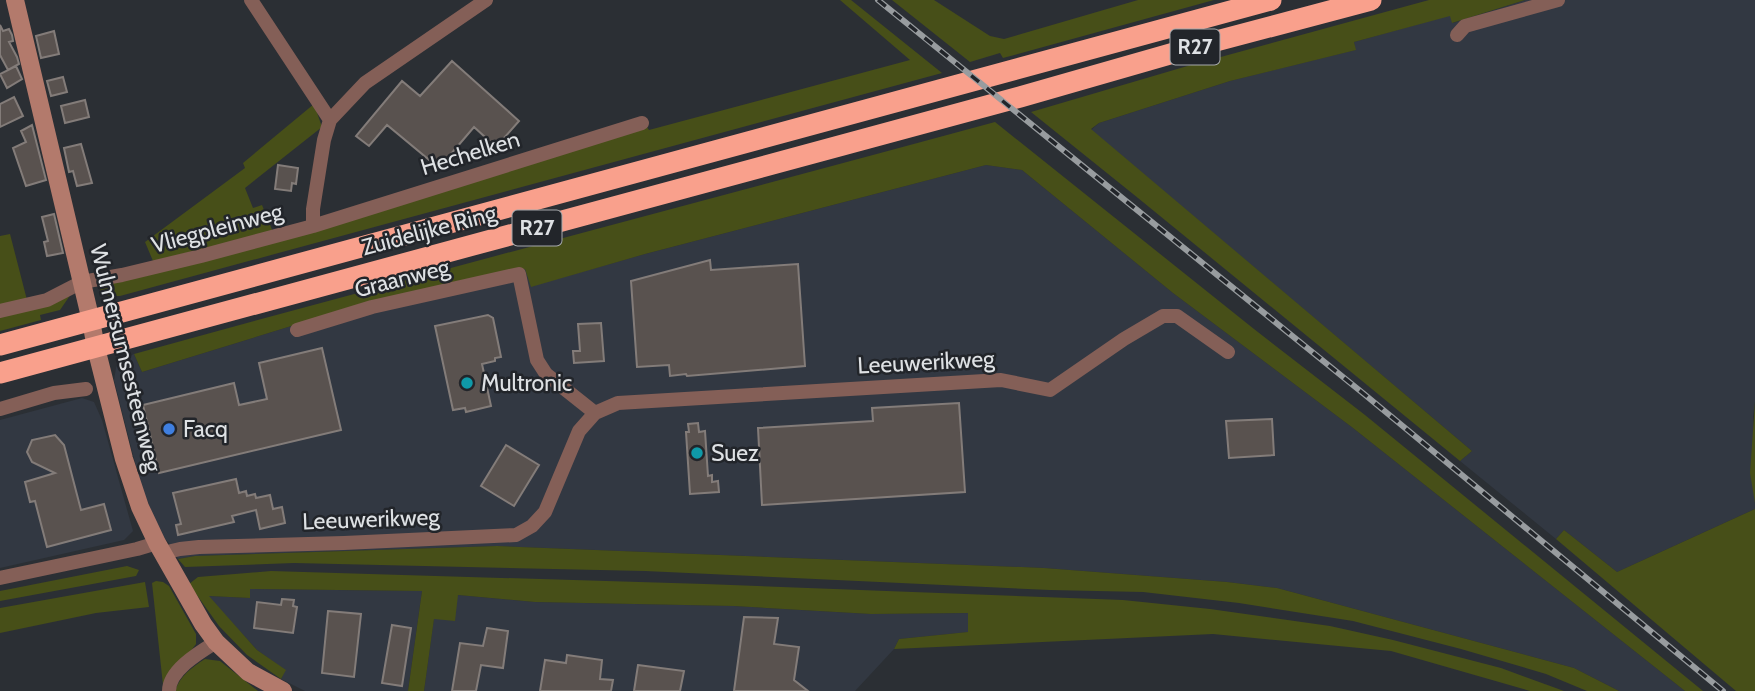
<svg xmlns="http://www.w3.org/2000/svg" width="1755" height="691" viewBox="0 0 1755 691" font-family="Cabin,sans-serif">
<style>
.built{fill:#323842}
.green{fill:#474f18}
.building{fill:#59524f;stroke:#837c79;stroke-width:2}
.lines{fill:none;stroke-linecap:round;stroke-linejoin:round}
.street{stroke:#845f57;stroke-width:14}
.secondary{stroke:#b37a6c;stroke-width:18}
.highway{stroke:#f9a08c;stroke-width:21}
.rail-casing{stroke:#989c9f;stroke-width:6}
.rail{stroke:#22252a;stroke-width:3.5;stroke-dasharray:10;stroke-linecap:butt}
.culture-dot{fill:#0f9aa8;stroke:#22252a;stroke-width:2.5}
.shop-dot{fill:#3f7fe0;stroke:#22252a;stroke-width:2.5}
.labels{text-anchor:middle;stroke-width:5;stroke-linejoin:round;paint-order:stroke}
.shield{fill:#22252a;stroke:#a6a9ac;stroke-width:2}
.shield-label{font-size:21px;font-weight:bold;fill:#dee1e4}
.street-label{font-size:23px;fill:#dee1e4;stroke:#22252a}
.poi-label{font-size:23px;fill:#dee1e4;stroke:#22252a;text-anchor:start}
</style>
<rect width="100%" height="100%" fill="#2b2f34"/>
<!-- built -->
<path class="built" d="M1525,0H1755V402L1753,416L1755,509L1617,572L1564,530L1556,539L1460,461L1472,451L1091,130L1099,123L1230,81L1355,50L1354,42L1451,15L1453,23Z
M986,165L1022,170L1173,293L1353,428L1685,691H1619L1574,668L1277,588L1227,582L1044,568L497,546L195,556L178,559L169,543L162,536L141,486L114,380L116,368L119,361L134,354L142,372L366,303L526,269L532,286L645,254Z
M82,398L94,402L102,420L133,531L124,540L0,568V420Z
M250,589L422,591L408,691H305L281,679L285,670L257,650L208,596L250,598Z
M458,595L535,602L734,606L871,614L969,613V632L899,639L894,649L855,691H424L434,618Z"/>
<!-- green -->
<path class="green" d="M840,0H851L942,73L120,296H103L98,286L647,127L649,130L910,60Z
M892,0H934L990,36L1004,39L1138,0H1214L1003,58L1000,53L970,62Z
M1429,0H1525L1452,23L1450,16L1354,42L1356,50L1230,81L1099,123L1091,129L1472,451L1460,461L1138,198L1031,112L1184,67Z
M314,104L322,127L245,188L253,208L262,205L273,232L153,261L145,242L245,168L243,163Z
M995,122L1254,329L1365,415L1703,691H1685L1353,428L1173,293L1022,170L986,165L645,254L531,287L525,269L366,303L142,372L134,354C420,275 708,200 995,122Z
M10,234L27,300L0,306V236Z
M71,294L60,310L40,315L41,320L0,331V315Z
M1755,402V503L1750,473Z
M1755,509V691H1736L1556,539L1564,530L1617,572Z
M497,546L1044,568L1227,582L1277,588L1574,668L1619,691H1587L1546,674L1461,649L1353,621L1239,603L1143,592L1050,590L645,571L294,563L185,567L178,559L195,556Z
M127,566L139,570L136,576L0,601V591Z
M271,571L705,584L1123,600L1210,609L1330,626L1393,640L1501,668L1564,691H1530L1391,651L1213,634L894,649L899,639L968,632V613L871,614L734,606L535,602L458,595L455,621L434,619L424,691H408L422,591L250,589V598L209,596L257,650L286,670L281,679L247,655L219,626L189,584L198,577Z
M156,581L163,582L169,586L196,634V644L190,652L175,665L163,685L152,583Z
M145,582L149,607L96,613L0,633V608Z
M205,659L220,661L258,691H175C180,676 191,668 205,659Z"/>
<!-- building -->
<path class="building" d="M0,25L3,31L9,29L12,35L13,41L9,42L17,57L19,64L8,70L0,55Z
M54,31L59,54L41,58L36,36Z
M452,61L519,121L496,147L474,127L439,168L387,125L369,146L356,136L402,81L420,96Z
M16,66L22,79L7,88L0,74Z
M63,77L67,92L51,96L47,81Z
M14,97L23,116L0,127V104Z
M85,100L89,117L65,123L61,106Z
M32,125L46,180L26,186L13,148L26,142L21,131Z
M81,144L92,183L77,186L73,171L69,172L64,148Z
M278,165L298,168L296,184L292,183L291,191L275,189Z
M54,214L63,253L47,256L44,242L48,241L42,217Z
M710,260L711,270L798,264L805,366L687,376L686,374L670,376L669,365L637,367L631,281Z
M488,315L493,318L501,357L495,358V361L482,364L491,406L466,412L465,408L453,410L435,326Z
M601,323L604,361L574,363L573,351H580L578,324Z
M322,348L341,430L159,473L143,405L234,383L239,405L267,399L259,363Z
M959,403L965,492L762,505L758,428L873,421L872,408Z
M1272,419L1274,455L1229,458L1226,421Z
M698,423L699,432L705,431L708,476L712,475V482L718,481L719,492L690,494L686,432H689L688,424Z
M55,435L64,445L81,510L104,504L111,530L47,547L35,501L30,502L25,482L55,473L32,462L27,452L32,440Z
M506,445L539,465L514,506L481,486Z
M236,479L239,493L246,491L247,496L255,494L256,498L270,495L273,509L282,507L285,523L260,529L256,510L232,516L234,522L178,535L176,525L181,524L173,493Z
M282,599L294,600L293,606L297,607L293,633L254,628L257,602L281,605Z
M328,611L361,614L354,677L322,673Z
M744,617L778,618L774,644L799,647L794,680L808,691H734Z
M392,625L411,628L402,686L382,683Z
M487,628L508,631L503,668L481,665L476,691H452L460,643L483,646Z
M567,655L602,660L600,679L613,680L611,691H540L545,660L566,663Z
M638,665L684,671L680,691H634Z"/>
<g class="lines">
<!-- street -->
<path class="street" d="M251,0L330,120
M1457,35L1465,26L1558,0
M313,226V209L324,140L330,120L365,83L486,0
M0,311L47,300L82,282L122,275L201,256L313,226L642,123
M297,330L372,307L519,274L537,360L546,374L595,413
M0,409L54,393L86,389
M163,553L180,549L199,547L344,543L516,535L532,526L545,512L579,431L595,413L618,403L1001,380L1050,390L1124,339L1163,316H1177L1228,352
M0,578L137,549L157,543
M169,691C169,670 200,652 216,642"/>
<!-- secondary -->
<path class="secondary" d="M15,0L91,321L96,348L124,459L140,507L157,543L203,624L216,642L248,672L283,691"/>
<!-- highway -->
<path class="highway" d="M0,345L1271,0
M0,373L1020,97L1205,44L1371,0"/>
<defs>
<path id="rail" d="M878,0L1364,394L1723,691"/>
</defs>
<!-- rail casing -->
<use href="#rail" class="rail-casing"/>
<!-- rail -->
<use href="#rail" class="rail"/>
</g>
<!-- markers -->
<g class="culture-dot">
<circle cx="467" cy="383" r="7"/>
<circle cx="697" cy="453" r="7"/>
</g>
<circle class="shop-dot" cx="169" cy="429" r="7"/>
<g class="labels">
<!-- shield labels -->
<g class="shield">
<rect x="1170.5" y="29.5" width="49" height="35" rx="5"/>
<rect x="512.5" y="210.5" width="49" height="35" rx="5"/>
</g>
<g class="shield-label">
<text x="1195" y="54">R27</text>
<text x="537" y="235">R27</text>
</g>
<!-- street labels -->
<g class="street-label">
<text transform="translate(470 153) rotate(-17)" y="8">Hechelken</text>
<text transform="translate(217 228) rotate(-15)" y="8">Vliegpleinweg</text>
<text transform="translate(429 230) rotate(-15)" y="8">Zuidelijke Ring</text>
<text transform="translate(402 278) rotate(-14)" y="8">Graanweg</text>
<text transform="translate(126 358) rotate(76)" y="8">Wulmersumsesteenweg</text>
<text transform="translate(926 362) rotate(-3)" y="8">Leeuwerikweg</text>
<text transform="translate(371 519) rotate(-2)" y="8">Leeuwerikweg</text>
</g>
<!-- poi labels -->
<g class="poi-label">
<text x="481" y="391">Multronic</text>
<text x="183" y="437">Facq</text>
<text x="711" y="461">Suez</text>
</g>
</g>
</svg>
